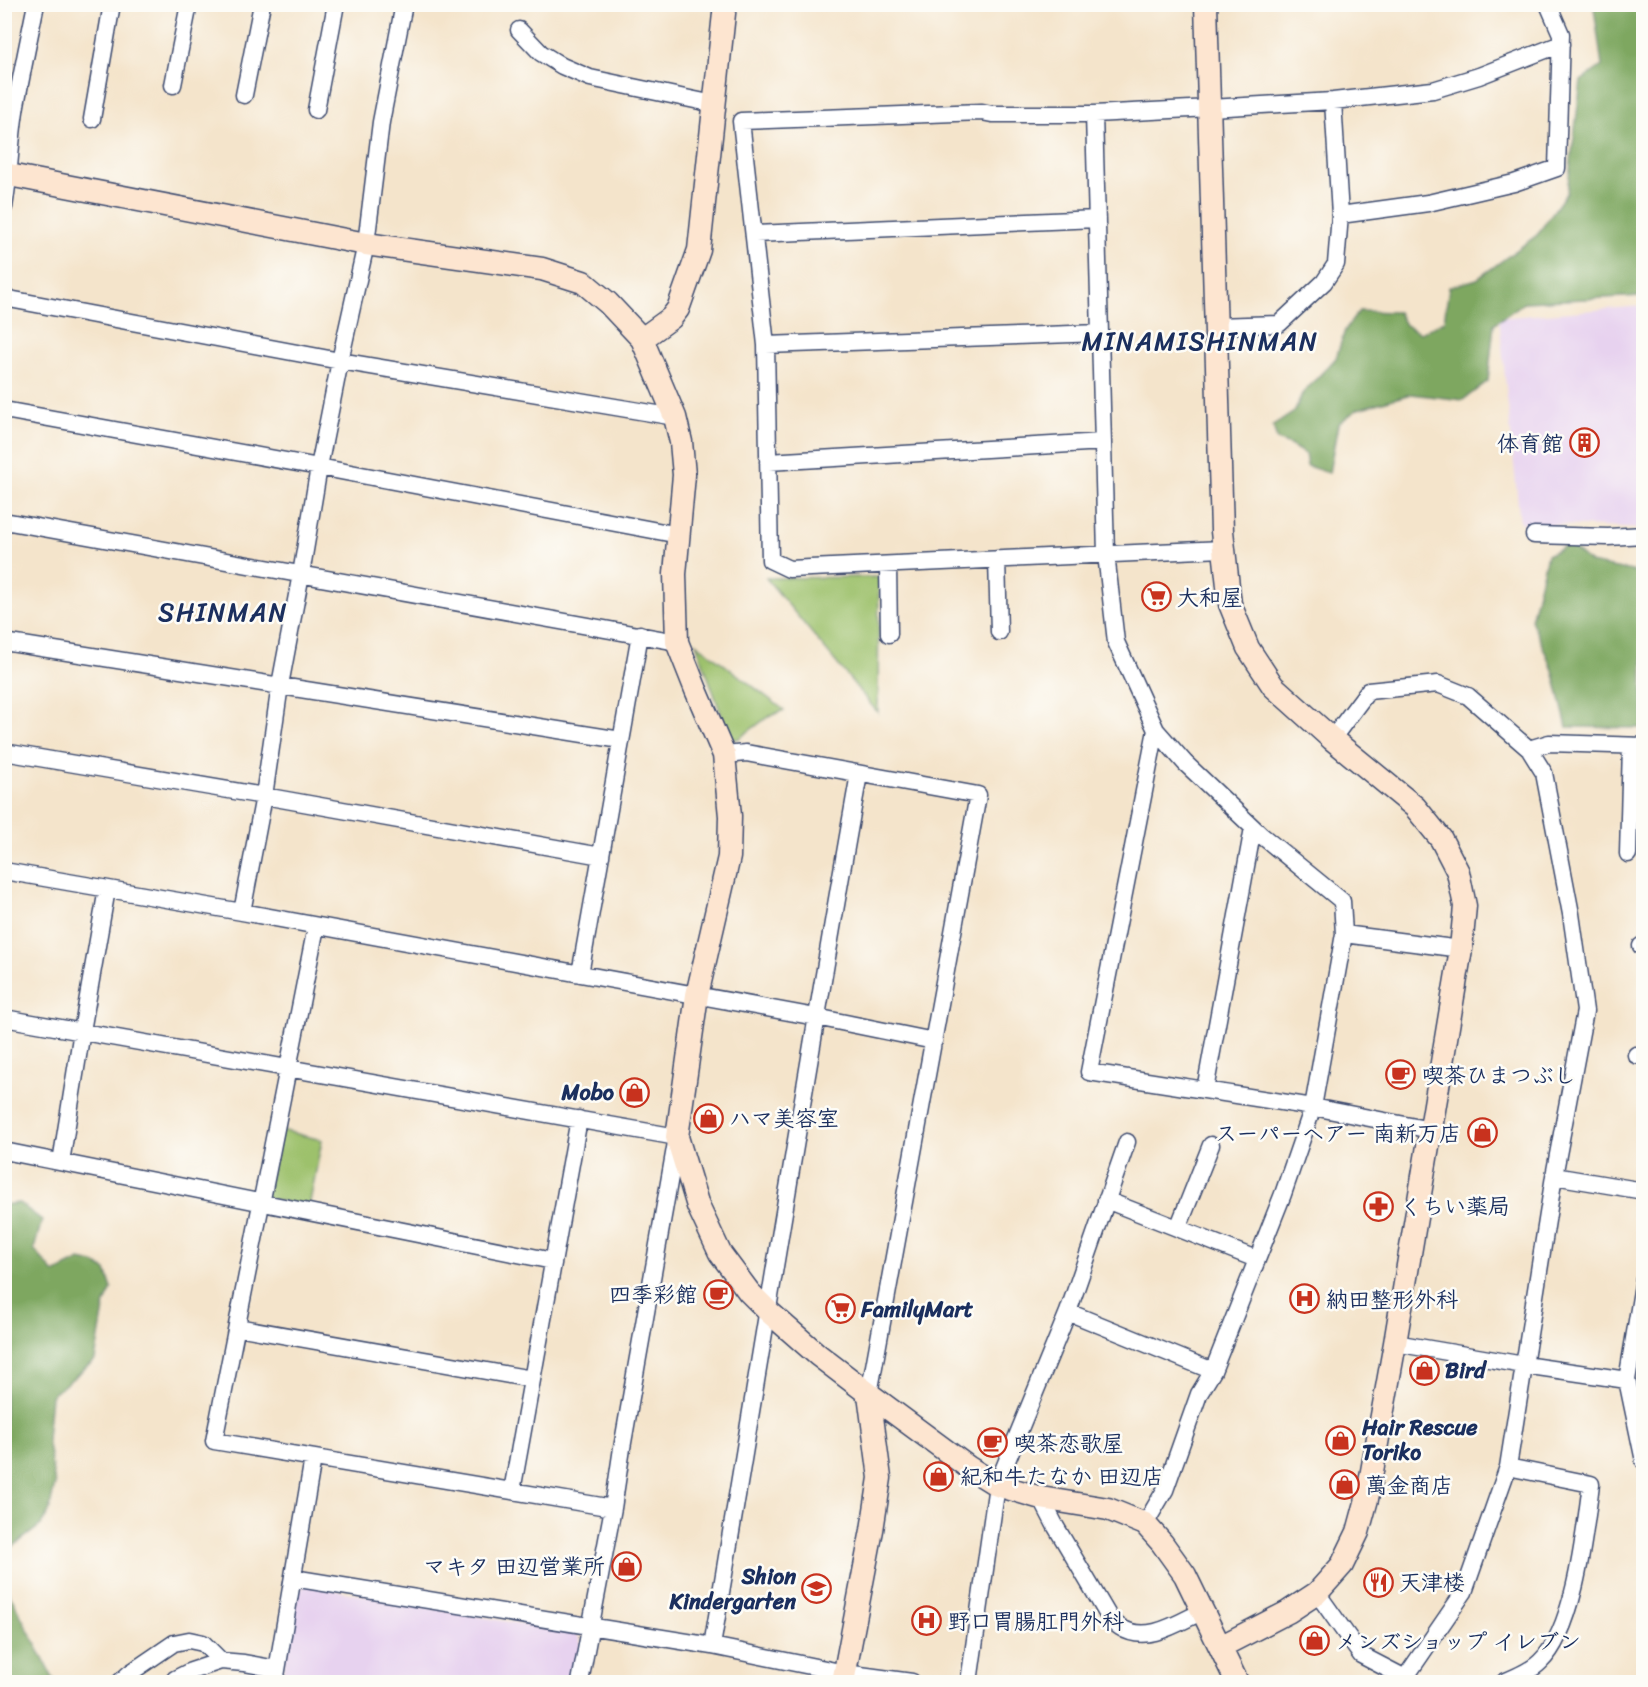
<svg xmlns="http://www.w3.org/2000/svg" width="1648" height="1687" viewBox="0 0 1648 1687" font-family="Sriracha,'Klee One',sans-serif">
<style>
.built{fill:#e7d2ef}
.green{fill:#9dc16c;stroke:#5c7865;stroke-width:1.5}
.forest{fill:#7ea760;stroke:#4c6b5f;stroke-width:1.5}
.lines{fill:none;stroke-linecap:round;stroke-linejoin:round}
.street-casing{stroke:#3c4a6e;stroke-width:19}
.secondary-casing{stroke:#3c4a6e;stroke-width:25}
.street{stroke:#fff;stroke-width:16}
.secondary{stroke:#fde5d0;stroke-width:22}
.labels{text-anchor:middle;stroke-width:5;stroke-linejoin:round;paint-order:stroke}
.poi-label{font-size:22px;font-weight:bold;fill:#1b2f5e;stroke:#fdfcf7;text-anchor:start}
.quarter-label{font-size:26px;letter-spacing:1.5px;fill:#1b2f5e;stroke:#fdfcf7}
</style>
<rect width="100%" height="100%" fill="#fdfcf7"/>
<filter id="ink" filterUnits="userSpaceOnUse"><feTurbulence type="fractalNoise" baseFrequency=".0167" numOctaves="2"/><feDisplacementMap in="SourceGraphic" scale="12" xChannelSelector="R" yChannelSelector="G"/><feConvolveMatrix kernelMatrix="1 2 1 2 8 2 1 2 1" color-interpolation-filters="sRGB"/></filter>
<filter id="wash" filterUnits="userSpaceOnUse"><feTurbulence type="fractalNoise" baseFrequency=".008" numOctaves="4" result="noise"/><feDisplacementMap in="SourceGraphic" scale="24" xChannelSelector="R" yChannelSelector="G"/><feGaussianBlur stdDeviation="1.35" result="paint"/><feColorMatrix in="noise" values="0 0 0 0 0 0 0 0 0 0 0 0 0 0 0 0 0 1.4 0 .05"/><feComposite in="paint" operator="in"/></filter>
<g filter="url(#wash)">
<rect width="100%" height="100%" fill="#f4e4cb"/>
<!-- built -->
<path class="built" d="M1643,306V529L1520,523L1499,318Z
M306,1585L577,1634L581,1643L574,1682H281L298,1591Z"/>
<!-- green -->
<path class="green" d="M879,577L878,713L766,578Z
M696,643L784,710L768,717L738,739H730Z
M281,1130L322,1140L309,1207L265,1198Z"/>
<!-- forest -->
<path class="forest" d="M1600,4L1643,5V296L1525,302L1494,324L1488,381L1463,400L1411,394L1358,409L1338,424L1329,473L1307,466L1305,454L1290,445L1277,440L1273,426L1294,412L1302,394L1336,358L1345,330L1359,311L1398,312L1405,325L1420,333L1444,321L1449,287L1477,279L1537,235L1567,192L1581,81L1602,66L1594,8Z
M1569,544L1590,563L1643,573V728L1567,727L1553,670L1531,620L1547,555Z
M19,1203L42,1220L34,1249L54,1273L80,1260L94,1263L106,1270L112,1289L105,1303L95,1360L51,1396L47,1439L55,1484L49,1512L41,1525L6,1552L5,1555L4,1205Z
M4,1585H5L55,1682H5Z"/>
</g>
<g filter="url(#ink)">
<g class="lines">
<defs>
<path id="street" d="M519,30L541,53L562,66L590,78L714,104
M173,85L189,4
M244,95L262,4
M316,110L336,4
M1094,114L1106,554L1116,642L1156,730L1185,763L1261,835L1342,901L1344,934L1313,1107L1283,1194L1213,1371L1199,1394L1165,1490L1145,1524
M92,119L112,4
M4,207C10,173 10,139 16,105C22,72 29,38 36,4
M1340,215L1428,203L1514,183L1557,168L1561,34L1548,4
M755,234L1097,219
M4,298L340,361L675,417
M1215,326L1279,324L1324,282L1336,264L1340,215L1333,101
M766,345L1100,333
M4,410L319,467L679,535
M768,462L1103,442
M4,521L677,642
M1534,535L1608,537L1644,535
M1223,549L789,569L770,560L766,345L741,121L982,112L992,114H1094L1210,108L1333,101L1433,90L1479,76L1561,44
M997,559L999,632
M888,565L889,634
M4,642L621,740
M1156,730L1089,1072L1313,1107L1431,1130
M1332,739L1368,691L1438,684L1468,696L1529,749L1544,773L1571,914L1585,1011L1554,1176L1508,1467L1464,1592L1405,1678
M1529,749L1549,743L1644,746
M4,752L264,796L601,856
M724,755L746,753L978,795L869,1394
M1628,854L1631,746
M4,871L242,912L816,1017L934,1041
M242,912L264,796L280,685L301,574L319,467L340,361L366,244L381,122L404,4
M316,927L214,1441L613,1508
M1344,934L1461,949
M1641,946L1644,947
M580,974L640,634
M4,1018L677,1137L622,1448L613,1508L580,1682
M1636,1055L1644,1057
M1205,1090L1253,828
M4,1151L553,1261
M61,1162L82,1031L107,889
M1554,1176L1644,1191
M1106,1200L1256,1259
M1178,1228L1211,1145
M1068,1312L1213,1371
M237,1327L532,1379
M1395,1343L1524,1365L1627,1380L1644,1461
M1627,1380L1644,1279
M512,1491L579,1119
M1041,1498L1056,1527L1109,1617C1113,1620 1116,1625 1120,1627C1147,1645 1179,1622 1203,1611
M293,1578L712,1646L845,1673L912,1682
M1317,1593L1361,1655L1413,1682
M712,1646C761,1355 807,1064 859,774
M120,1682L130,1673L174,1643L189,1640L203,1643L221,1661
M173,1682L175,1679L191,1671L221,1661L244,1663L277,1669
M275,1682L313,1458
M969,1682L997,1485L1068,1312L1127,1142
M1504,1682C1516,1677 1531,1671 1540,1662C1575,1630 1585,1530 1591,1484L1508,1467"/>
<path id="secondary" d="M1206,4L1222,531L1230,604L1248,648L1273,686L1332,739L1415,807L1441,839L1458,872L1465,906L1461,949L1395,1343L1367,1499L1358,1532L1342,1565L1317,1593L1288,1612L1220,1647
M4,174L366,244L542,269L583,282L608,303L642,339L675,417L681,442L684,475L675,574L677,642L696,690L724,755L730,816L729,857L697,995L677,1137L698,1206L720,1253L749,1292L769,1312L818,1355L869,1394L968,1467L997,1485L1041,1498L1108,1509L1145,1524L1162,1543L1185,1575L1237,1682
M642,339L671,318L678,309L699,250L725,4
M843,1682L872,1530L880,1478L869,1394"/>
</defs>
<!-- street casing -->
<use href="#street" class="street-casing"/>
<!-- secondary casing -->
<use href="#secondary" class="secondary-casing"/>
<!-- street -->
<use href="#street" class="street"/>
<!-- secondary -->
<use href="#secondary" class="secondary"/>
</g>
</g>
<!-- icons -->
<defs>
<symbol id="building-ring" viewBox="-11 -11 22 22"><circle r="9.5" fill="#fdfcf7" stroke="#c8321e" stroke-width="1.5"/><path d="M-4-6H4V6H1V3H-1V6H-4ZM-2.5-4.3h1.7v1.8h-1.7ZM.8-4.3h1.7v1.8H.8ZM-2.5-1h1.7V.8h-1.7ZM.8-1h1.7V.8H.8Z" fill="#c8321e"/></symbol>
<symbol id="supermarket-ring" viewBox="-11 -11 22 22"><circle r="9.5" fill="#fdfcf7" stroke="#c8321e" stroke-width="1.5"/><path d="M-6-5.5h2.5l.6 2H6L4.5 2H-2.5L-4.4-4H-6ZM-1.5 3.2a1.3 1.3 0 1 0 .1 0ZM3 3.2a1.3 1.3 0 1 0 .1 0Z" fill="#c8321e"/></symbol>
<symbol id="cafe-ring" viewBox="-11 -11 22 22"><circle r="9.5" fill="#fdfcf7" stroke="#c8321e" stroke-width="1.5"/><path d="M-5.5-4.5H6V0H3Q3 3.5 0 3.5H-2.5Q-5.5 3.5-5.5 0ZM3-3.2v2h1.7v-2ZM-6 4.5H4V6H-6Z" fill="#c8321e"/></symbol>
<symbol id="shop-ring" viewBox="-11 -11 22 22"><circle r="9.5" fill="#fdfcf7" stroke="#c8321e" stroke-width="1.5"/><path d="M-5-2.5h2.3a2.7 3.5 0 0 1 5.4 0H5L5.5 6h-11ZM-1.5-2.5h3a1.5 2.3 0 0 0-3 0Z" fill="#c8321e"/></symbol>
<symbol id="pharmacy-ring" viewBox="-11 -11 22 22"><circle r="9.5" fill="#fdfcf7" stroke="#c8321e" stroke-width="1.5"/><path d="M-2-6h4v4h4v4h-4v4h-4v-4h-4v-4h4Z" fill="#c8321e"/></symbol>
<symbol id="hospital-ring" viewBox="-11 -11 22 22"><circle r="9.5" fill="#fdfcf7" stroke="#c8321e" stroke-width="1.5"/><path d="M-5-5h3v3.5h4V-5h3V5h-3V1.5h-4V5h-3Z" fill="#c8321e"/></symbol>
<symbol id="restaurant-ring" viewBox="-11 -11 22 22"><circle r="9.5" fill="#fdfcf7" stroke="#c8321e" stroke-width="1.5"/><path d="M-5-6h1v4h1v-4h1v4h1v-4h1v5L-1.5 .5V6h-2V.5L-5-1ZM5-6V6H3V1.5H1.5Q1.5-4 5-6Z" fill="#c8321e"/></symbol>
<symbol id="school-ring" viewBox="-11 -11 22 22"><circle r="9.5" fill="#fdfcf7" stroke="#c8321e" stroke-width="1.5"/><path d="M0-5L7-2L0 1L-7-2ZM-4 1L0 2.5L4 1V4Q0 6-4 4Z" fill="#c8321e"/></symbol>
</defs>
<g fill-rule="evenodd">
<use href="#building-ring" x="1568" y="426" width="33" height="33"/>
<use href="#supermarket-ring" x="1140" y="580" width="33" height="33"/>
<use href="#cafe-ring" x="1384" y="1058" width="33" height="33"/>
<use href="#shop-ring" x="618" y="1076" width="33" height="33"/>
<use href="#shop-ring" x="692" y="1102" width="33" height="33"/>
<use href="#shop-ring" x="1466" y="1116" width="33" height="33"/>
<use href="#pharmacy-ring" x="1362" y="1190" width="33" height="33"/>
<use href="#cafe-ring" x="702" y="1278" width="33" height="33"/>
<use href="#hospital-ring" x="1288" y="1282" width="33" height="33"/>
<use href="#supermarket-ring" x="824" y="1292" width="33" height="33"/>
<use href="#shop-ring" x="1408" y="1354" width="33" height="33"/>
<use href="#shop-ring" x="1324" y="1424" width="33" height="33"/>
<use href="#cafe-ring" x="976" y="1426" width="33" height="33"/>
<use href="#shop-ring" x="922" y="1460" width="33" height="33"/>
<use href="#shop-ring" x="1328" y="1468" width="33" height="33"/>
<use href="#shop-ring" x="610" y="1550" width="33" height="33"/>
<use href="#restaurant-ring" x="1362" y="1566" width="33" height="33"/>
<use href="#school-ring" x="800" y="1572" width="33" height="33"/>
<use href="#hospital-ring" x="910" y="1604" width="33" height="33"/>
<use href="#shop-ring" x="1298" y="1624" width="33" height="33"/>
</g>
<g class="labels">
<!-- poi labels -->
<g class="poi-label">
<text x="1563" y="451" text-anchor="end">体育館</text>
<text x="1177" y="605">大和屋</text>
<text x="1422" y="1083">喫茶ひまつぶし</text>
<text x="614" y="1100" text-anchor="end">Mobo</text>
<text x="729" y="1126">ハマ美容室</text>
<text x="1461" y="1141" text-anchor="end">スーパーヘアー 南新万店</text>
<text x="1400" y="1214">くちい薬局</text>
<text x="697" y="1302" text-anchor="end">四季彩館</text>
<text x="1326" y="1307">納田整形外科</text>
<text x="861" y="1317">FamilyMart</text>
<text x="1445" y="1378">Bird</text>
<text x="1362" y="1435">Hair Rescue<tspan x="1362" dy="25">Toriko</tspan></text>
<text x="1014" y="1451">喫茶恋歌屋</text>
<text x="960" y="1484">紀和牛たなか 田辺店</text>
<text x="1365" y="1493">萬金商店</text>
<text x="605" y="1574" text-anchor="end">マキタ 田辺営業所</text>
<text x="796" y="1584" text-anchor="end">Shion<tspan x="796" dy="25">Kindergarten</tspan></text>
<text x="1399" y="1590">天津楼</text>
<text x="948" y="1629">野口胃腸肛門外科</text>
<text x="1335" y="1649">メンズショップ イレブン</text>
</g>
<!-- quarter labels -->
<g class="quarter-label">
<text x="1200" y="350">MINAMISHINMAN</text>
<text x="223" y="621">SHINMAN</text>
</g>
</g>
<!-- margin -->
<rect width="1648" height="1687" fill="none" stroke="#fdfcf7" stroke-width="24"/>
</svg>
